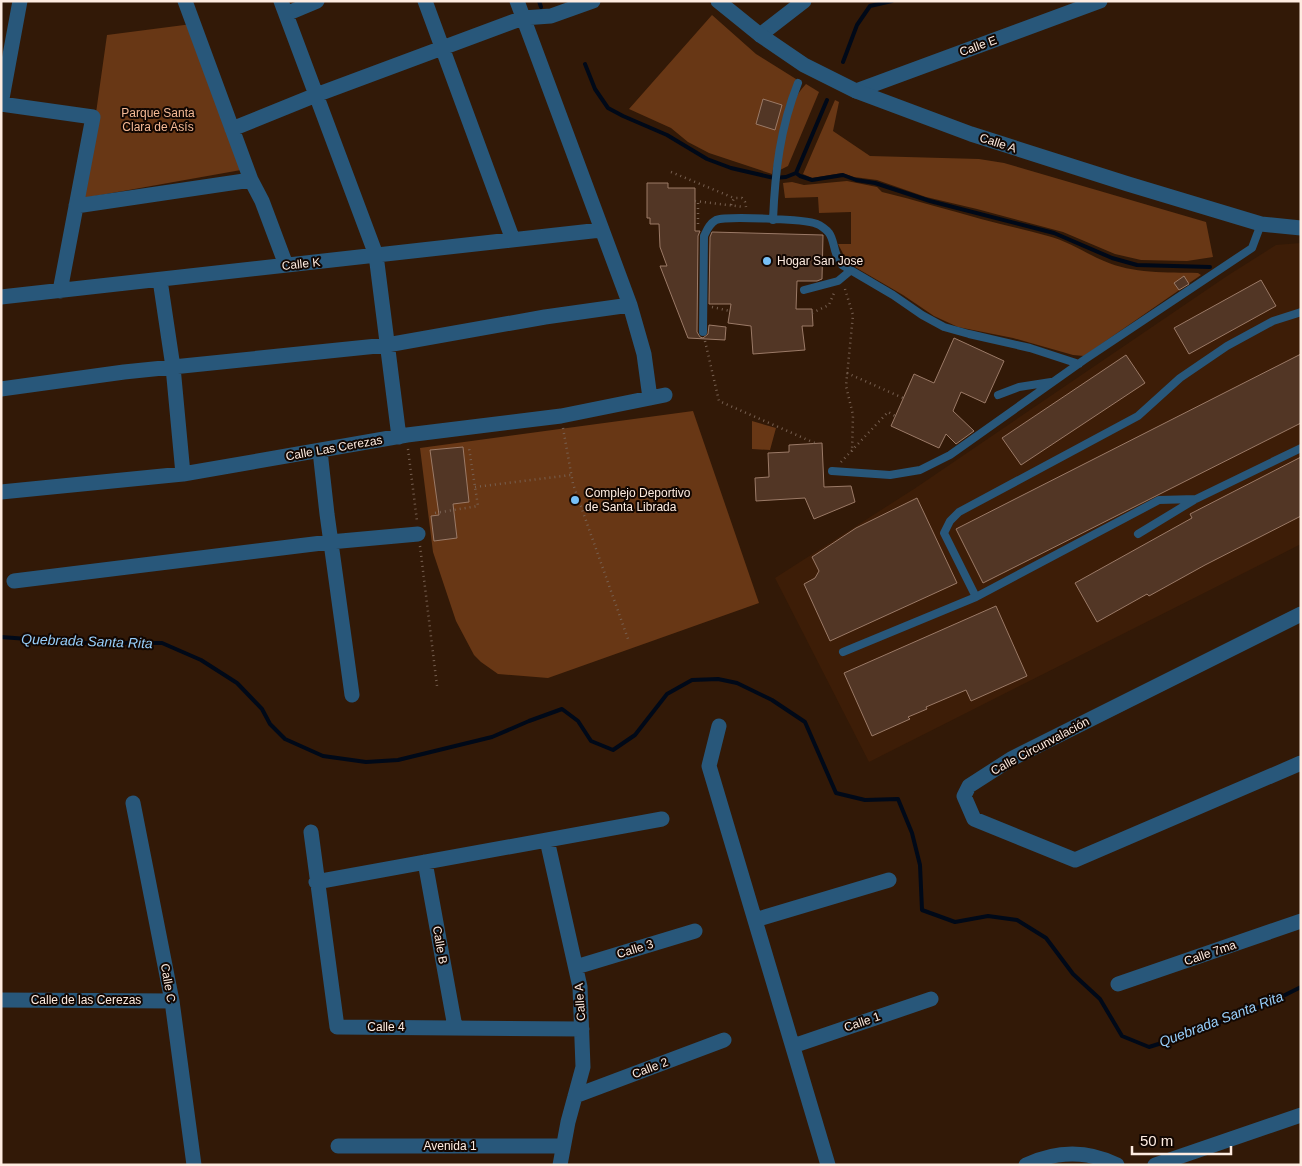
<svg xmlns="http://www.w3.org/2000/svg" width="1302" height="1166" viewBox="0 0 1302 1166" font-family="Arial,sans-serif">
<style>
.built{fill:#3d1d07}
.green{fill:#683715}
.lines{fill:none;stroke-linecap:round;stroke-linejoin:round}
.stream{stroke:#000918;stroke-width:4}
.building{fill:#523625;stroke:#9b7a67}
.path{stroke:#776051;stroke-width:2.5;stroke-dasharray:1 4;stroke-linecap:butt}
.service{stroke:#28577a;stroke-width:8}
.minor{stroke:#28577a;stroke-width:15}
.tertiary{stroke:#28577a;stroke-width:15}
.poi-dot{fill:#77c0f7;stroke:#120702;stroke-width:2}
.labels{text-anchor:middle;stroke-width:4;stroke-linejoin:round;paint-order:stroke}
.street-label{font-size:12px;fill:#feece1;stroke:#120702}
.park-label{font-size:12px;fill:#f5ba96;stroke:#120702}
.poi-label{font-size:12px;fill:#feece1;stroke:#120702;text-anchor:start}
.water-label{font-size:14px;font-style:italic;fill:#97cefa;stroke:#120702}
</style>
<rect width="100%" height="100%" fill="#321907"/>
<!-- built -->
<path class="built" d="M1301,243V544L869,762L775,578L914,489L1227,276L1276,245Z"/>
<!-- green -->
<path class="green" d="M712,15L756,54L796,79L786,107L772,174L709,153L688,142L671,128L629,109Z
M192,24L241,170L84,198L107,35Z
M806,84L819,92L788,166L780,170C784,143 785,105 806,84Z
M835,100L839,102L833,131L870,156L979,159L1004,163L1206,222L1213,257L1187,261L1141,260L1115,254L1063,232L977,209L926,197L877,180L854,177L842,173L812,178L803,174Z
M847,181L877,187L882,192C915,200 948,210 981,219C1003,225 1026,230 1048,236C1068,241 1085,253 1104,261C1133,274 1166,272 1198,273L1201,275L1084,356L1073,355L1013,338L958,327L934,316L903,295L848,263L838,244H851V212L819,213L818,197L785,198L783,183L792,182L804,185Z
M693,411L759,603L548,678L498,674L481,662L474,655L456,621L433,552L420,448Z
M752,421L776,428L770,450L752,449Z"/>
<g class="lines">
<!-- stream -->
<path class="stream" d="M539,1L541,7
M843,62L857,25L870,6L892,1
M585,64L595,89L608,108L623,116L667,135L707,159L731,168L774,178L786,177L796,173L827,100
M796,173L800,176L812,180L843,175L856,180L875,183L930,201L1054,233L1112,258L1137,265L1210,267
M1,637L82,643H162L201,660L237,683L262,709L270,724L285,739L323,756L366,762L398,760L492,737L529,721L562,709L578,721L591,741L613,750L635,735L667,694L692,680L718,679L737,683L772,700L805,722L836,793L865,800L898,799L912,833L920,865L922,910L955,922L988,916L1017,920L1046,938L1073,974L1100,999L1122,1036L1149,1047L1181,1037L1269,1003L1301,987"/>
</g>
<!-- building -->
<path class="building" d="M763,99L782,105L775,130L756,124Z
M647,183H668V188H695V231H700L698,236L697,332L700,337L703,338L708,334L709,325L726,327L725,340L688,338L660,266H667L660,247L659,224H650V218H647Z
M712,232L823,235L822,279L817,281H797L796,309H812L813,326H802L805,350L753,354L751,326L728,323L731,304H709L710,237Z
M1184,276L1189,284L1179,290L1174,283Z
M1261,280L1276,306L1189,354L1174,328Z
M954,338L1004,361L985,403L961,392L953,411L974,431L956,444L946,434L939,448L891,426L914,374L934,383Z
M1301,354V423L983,583L956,529Z
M1126,355L1145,383L1021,465L1002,438Z
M822,443L824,487L851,486L855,502L814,519L805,498L756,501L755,478L769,477L768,453L789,452V445Z
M463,447L469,502L453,504L457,538L434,541L431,516L439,515L430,450Z
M1301,457V516L1205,565L1149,596L1147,594L1097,622L1075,583L1192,518L1190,514Z
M917,498L957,583L830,641L804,584L815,578L819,571L812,557L856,528Z
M996,606L1027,676L971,701L966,690L926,707L927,709L908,717L910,719L872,736L844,673Z"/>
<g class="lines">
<!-- path -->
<path class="path" d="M671,172L734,198
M695,201L744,207
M731,205L734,198H742L745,202L746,207
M698,224V201
M845,289L853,315L846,386L853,415L852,452
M712,307L730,311
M812,313L829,305L834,293
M705,341L719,401L817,444
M847,373L903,398
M563,428L573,484L628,639
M408,449L417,521
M841,462L888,412L895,416
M475,487L571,475
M435,513L478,506L469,448
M420,546L437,686"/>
<!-- service -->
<path class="service" d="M773,220C775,172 780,128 798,83
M804,290L838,281L850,271
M703,332L704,236C707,230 709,224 716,220C726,216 806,219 817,224C820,225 827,230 829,233C835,241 833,254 842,265L893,295L922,315L944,327L969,334L1030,348L1079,364
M998,395L1019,387L1051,382
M832,471L890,475L920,470L950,455L1084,360L1252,248L1261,224
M1138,534L1194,500
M976,597L944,533L950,521L959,512L1138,416L1180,378L1227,346L1273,321L1301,312
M843,652L976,597L1159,500L1196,499L1301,448"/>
<!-- minor -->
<path class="minor" d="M185,1L251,180L262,201L286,265
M281,1L376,255L399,437
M425,1L513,240
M517,1L630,305L644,354L650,398
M286,14L317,1
M760,35L804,1
M856,91L1100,1
M1,104L93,117L60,291
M1,104L20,1
M232,129L316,95L523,18L551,16L593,1
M76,206L251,180
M160,280L173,367L183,474
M1,297L601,230
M1,389L124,372L387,345L545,317L630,305
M320,451L327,514L352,695
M1,492L183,474L407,435L561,416L665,395
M14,581L330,542L418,534
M1301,614L1011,759L969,786L964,796L974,819L1075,860L1301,763
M719,726L709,766L828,1165
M133,803L172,1001L194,1165
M311,832L337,1027L582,1029
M547,840L580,987L583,1067L568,1122L560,1165
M425,862L455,1027
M316,882L662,819
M755,920L889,880
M576,967L695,931
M1118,984L1301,921
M1,1000L172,1001
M793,1046L931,999
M575,1096L724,1040
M338,1146H563"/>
<!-- tertiary -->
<path class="tertiary" d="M718,1L760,35L804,65L856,91L971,134L1128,184L1261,224L1301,228
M1026,1165C1056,1151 1087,1150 1117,1165
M1155,1165L1301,1115"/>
</g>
<!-- markers -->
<g class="poi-dot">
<circle cx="767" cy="261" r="5"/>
<circle cx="575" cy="500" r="5"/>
</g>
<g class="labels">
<!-- street labels -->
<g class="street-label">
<text transform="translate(978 46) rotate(-20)" y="4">Calle E</text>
<text transform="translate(998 143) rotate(18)" y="4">Calle A</text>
<text transform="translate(301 264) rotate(-6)" y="4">Calle K</text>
<text transform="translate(334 448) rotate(-10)" y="4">Calle Las Cerezas</text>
<text transform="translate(1040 746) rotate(-28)" y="4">Calle Circunvalación</text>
<text transform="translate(440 945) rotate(80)" y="4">Calle B</text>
<text transform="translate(635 949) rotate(-17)" y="4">Calle 3</text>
<text transform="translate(1210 953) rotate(-19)" y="4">Calle 7ma</text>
<text transform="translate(168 983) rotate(80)" y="4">Calle C</text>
<text x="86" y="1004">Calle de las Cerezas</text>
<text transform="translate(580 1002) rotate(-94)" y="4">Calle A</text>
<text transform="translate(862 1022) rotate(-19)" y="4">Calle 1</text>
<text x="386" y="1031">Calle 4</text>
<text transform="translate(650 1068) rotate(-21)" y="4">Calle 2</text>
<text x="450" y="1150">Avenida 1</text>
</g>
<!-- park labels -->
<g class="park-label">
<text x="158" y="117">Parque Santa<tspan x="158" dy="14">Clara de Asís</tspan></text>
</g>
<!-- poi labels -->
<g class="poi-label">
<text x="777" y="265">Hogar San Jose</text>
<text x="585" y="497">Complejo Deportivo<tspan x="585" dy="14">de Santa Librada</tspan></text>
</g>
<!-- water labels -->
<g class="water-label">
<text transform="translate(87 641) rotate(2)" y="5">Quebrada Santa Rita</text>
<text transform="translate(1221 1019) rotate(-21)" y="5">Quebrada Santa Rita</text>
</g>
</g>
<!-- border -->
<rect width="1302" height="1166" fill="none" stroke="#feece1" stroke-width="5"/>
<!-- scale -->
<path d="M1132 1146v8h99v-8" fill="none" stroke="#feece1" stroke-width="2.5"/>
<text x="1140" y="1146" font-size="15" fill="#feece1" stroke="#120702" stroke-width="4" paint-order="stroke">50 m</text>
</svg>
